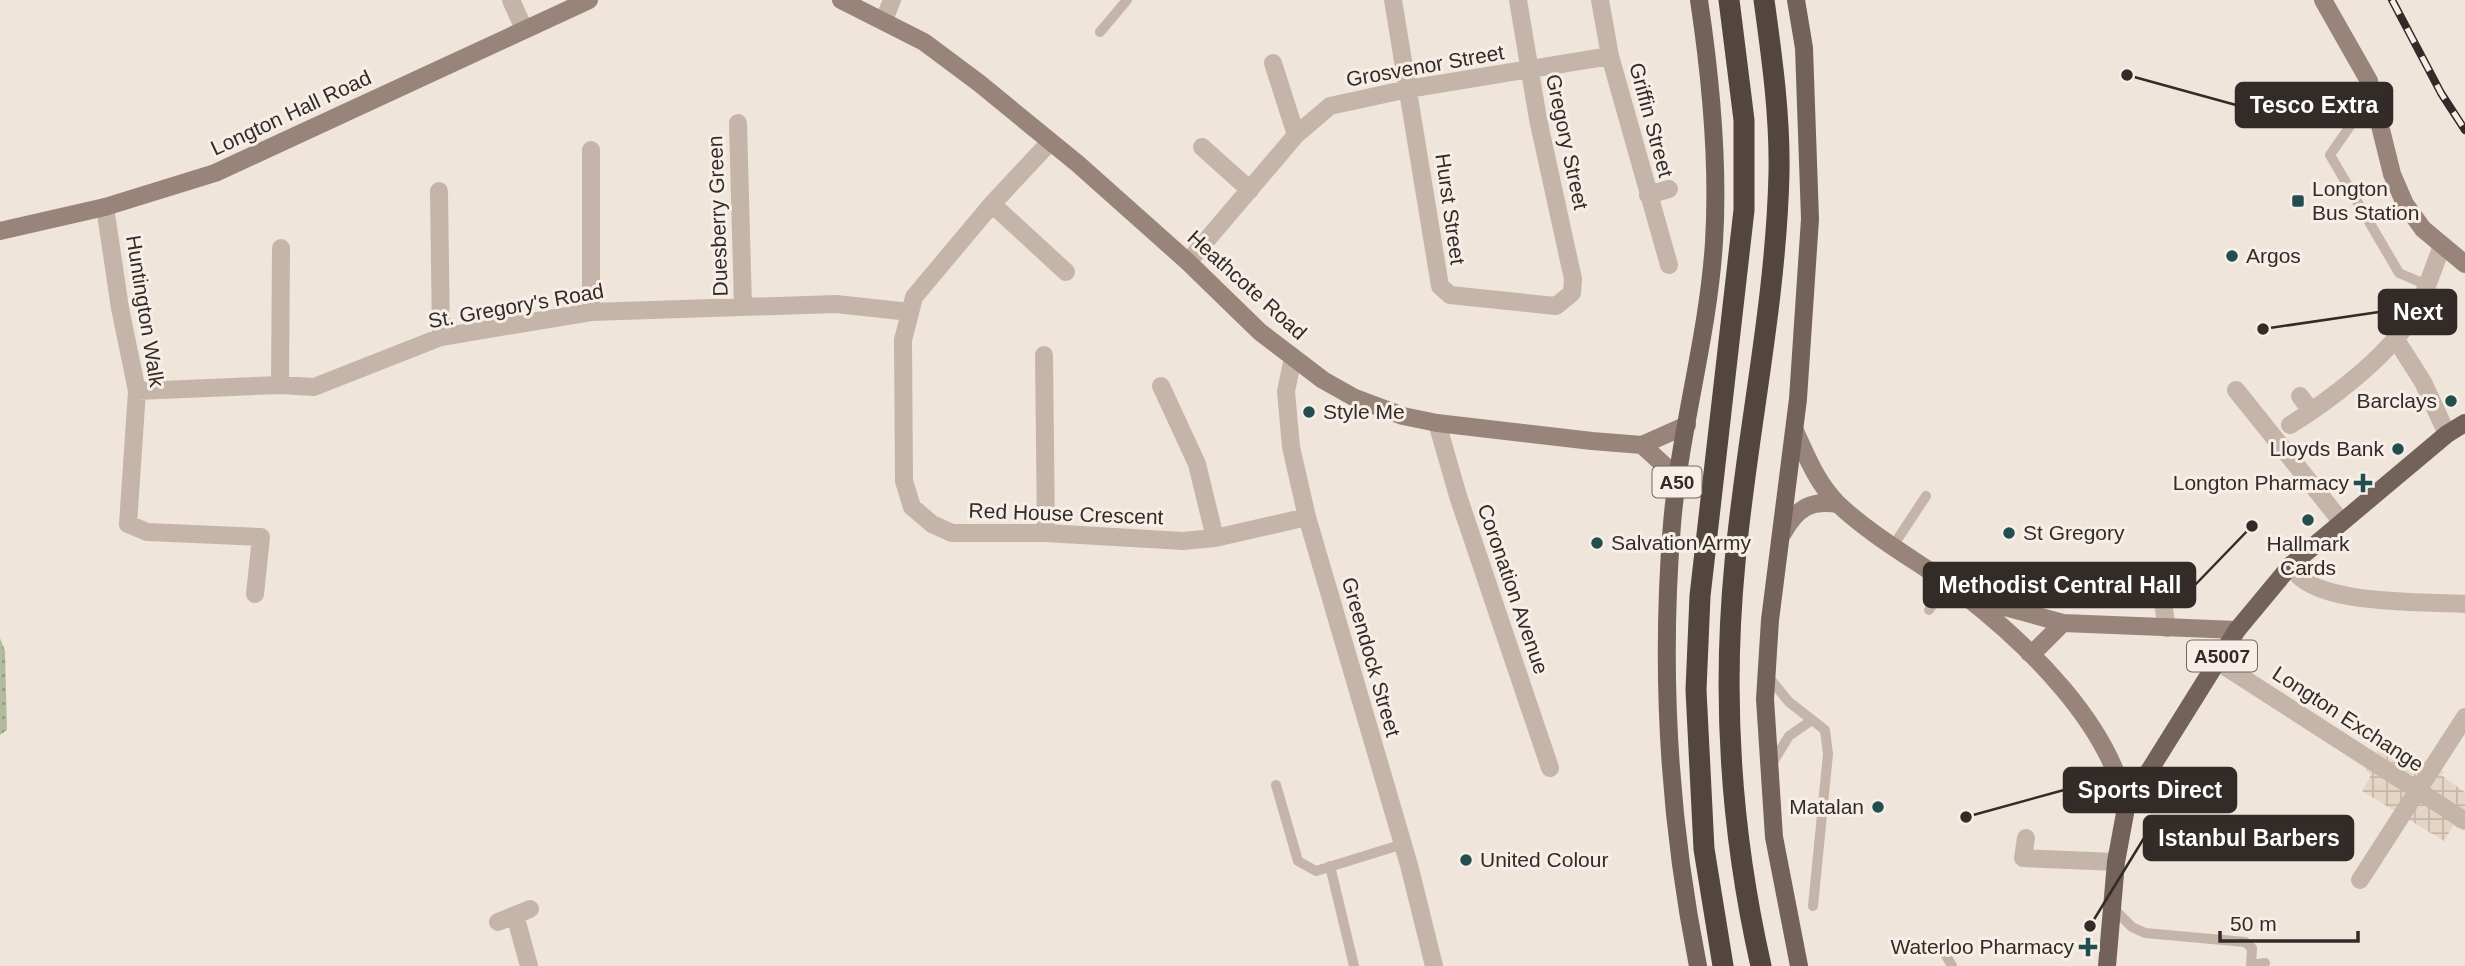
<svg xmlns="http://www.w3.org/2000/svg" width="2465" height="966" viewBox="0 0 2465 966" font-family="Arial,sans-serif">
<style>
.garden{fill:url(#garden-dots)}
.plaza{fill:url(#plaza-grid)}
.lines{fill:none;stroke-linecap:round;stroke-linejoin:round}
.lane{stroke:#c5b5a8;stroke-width:10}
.street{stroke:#c5b5a8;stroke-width:18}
.secondary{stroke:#99847a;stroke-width:18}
.primary{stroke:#73625a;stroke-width:18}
.highway{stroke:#534540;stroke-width:21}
.rail-casing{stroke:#332b28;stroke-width:8}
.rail{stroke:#f7efe7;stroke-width:5;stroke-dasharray:16;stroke-linecap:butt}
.poi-dot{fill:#224e50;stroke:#f7efe7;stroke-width:2.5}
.labels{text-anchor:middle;stroke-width:6;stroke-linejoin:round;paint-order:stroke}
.shield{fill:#f7efe7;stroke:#6e6661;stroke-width:2}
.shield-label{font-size:19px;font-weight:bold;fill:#332b28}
.street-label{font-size:21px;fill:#332b28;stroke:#f7efe7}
.poi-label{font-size:21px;fill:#332b28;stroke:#f7efe7;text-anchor:start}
.leader{fill:none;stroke:#332b28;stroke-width:2.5}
.callout-dot{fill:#332b28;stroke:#f7efe7;stroke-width:2.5}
.callout{fill:#332b28;stroke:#332b28;stroke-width:2.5}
.callout-label{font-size:23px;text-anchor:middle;font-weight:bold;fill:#fff}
</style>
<defs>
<pattern id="garden-dots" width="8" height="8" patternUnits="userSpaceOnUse" patternTransform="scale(1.75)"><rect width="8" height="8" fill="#b2bc9d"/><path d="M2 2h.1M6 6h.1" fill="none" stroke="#919980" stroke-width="1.8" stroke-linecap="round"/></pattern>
<pattern id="plaza-grid" width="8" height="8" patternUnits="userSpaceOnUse" patternTransform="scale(1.75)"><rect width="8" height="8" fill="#e5d5c4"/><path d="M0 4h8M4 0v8" fill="none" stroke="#c5b7a8"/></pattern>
</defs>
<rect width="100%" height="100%" fill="#efe5db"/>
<!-- garden -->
<path class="garden" d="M0,638L5,651L7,730L0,735Z"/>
<!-- plaza -->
<path class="plaza" d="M2386,737L2443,772L2441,775L2465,792V819L2459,828L2453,826L2444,841L2362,791L2371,775L2365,770Z"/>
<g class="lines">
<!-- lane -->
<path class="lane" d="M1100,32L1127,0
M2377,108L2355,119L2330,155L2399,273L2427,285
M1893,546L1926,496
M1929,610L1947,584
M1767,675L1789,702L1825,730L1828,754L1813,906
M1773,762L1789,736L1812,720
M1276,785L1298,861L1316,871L1403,844
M1330,866L1354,966
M2113,908L2132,927L2145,933L2245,942L2252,948L2251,966
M1944,952L1952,966
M2251,965L2265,963"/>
<!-- street -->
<path class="street" d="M511,0L524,29
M1393,0L1440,286L1450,295L1556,306L1572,293L1573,279L1538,119L1518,0
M1600,0L1610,56L1669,265
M884,20L892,0
M1273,63L1296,135
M738,123L743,307
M1050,142L992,204L914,297L903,340L904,481L912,507L932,524L952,533H1046L1183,541L1215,538L1307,517
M1202,147L1250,190
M591,150V312
M439,191L441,337
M1648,195L1669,189
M992,204L1066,272
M105,207L120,308L137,391L128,524L147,532L261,537L255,594
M1188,262L1296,135L1330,106L1408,89L1610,56
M2395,338L2423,382L2447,434
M1044,355L1046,533
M1293,358L1286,391L1291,447L1307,517L1409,865L1434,966
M280,385L281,248
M1161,386L1197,464L1215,538
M2236,390L2341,521
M137,391L280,385L314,387L441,337L591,312L836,304L910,312
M2300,396L2311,411
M1437,423L1458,496L1550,768
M2290,425C2329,401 2384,359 2409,321C2424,299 2432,271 2442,246
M2291,565C2308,607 2424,601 2465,604
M2160,584L2167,628
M2218,662L2465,821
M2026,838L2023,858L2116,862
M2360,880L2465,717
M515,915L529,966
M498,922L530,909"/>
<!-- secondary -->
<path class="secondary" d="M841,0L924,42L979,83L1078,164L1188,262L1260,332L1323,380L1355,398L1403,416L1437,423L1592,441L1642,445L1687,425
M2323,0L2369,81L2392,174L2405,204L2423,229L2465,264
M0,231L105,207L215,173L589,0
M1795,431C1807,457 1817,483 1838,504C1875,539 1923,564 1964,595C2027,644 2112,726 2126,808
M1642,445L1677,477
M1783,533C1797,508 1810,500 1838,504
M1972,598L2063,623L2237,630
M2029,653L2036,650L2063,623"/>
<!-- primary -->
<path class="primary" d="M1796,0L1804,48L1810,219L1798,399L1770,620L1765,699L1774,837L1799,966
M1698,966C1669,821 1660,672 1672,524C1680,429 1708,337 1714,242C1719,161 1711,80 1699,0
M2107,966L2116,862L2126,808L2237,630L2291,565L2447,434L2465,423"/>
<!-- highway -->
<path class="highway" d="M1723,966L1704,849L1696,690L1700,596L1744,210V120L1729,0
M1761,966C1731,834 1722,696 1735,562C1747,432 1776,304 1779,173C1780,115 1772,58 1764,0"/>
<defs>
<path id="rail" d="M2392,0L2441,93L2465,130"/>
</defs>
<!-- rail casing -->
<use href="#rail" class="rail-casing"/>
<!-- rail -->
<use href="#rail" class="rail"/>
</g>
<!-- markers -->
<g class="poi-dot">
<rect x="2291" y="194" width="14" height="14" rx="3.5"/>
<circle cx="2232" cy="256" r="7"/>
<circle cx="2451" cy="401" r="7"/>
<circle cx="1309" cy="412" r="7"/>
<circle cx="2398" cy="449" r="7"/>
<path d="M2359.5 472.5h7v7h7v7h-7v7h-7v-7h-7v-7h7z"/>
<circle cx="2308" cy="520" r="7"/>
<circle cx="2009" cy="533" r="7"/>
<circle cx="1597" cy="543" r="7"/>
<circle cx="1878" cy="807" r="7"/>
<circle cx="1466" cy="860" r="7"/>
<path d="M2084.5 936.5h7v7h7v7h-7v7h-7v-7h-7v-7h7z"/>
</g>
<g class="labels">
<!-- shield labels -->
<g class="shield">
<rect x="1652.5" y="466.5" width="49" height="31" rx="5"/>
<rect x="2187" y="640.5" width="70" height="31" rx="5"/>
</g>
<g class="shield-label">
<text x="1677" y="489">A50</text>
<text x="2222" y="663">A5007</text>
</g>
<!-- street labels -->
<g class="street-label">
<text transform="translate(1425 66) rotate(-10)" y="7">Grosvenor Street</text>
<text transform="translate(291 113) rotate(-25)" y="7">Longton Hall Road</text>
<text transform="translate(1651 120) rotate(75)" y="7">Griffin Street</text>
<text transform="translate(1567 142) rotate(78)" y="7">Gregory Street</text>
<text transform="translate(1450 209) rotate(82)" y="7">Hurst Street</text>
<text transform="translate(718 216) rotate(-92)" y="7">Duesberry Green</text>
<text transform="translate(1247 285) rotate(42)" y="7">Heathcote Road</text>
<text transform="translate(516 306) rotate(-10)" y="7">St. Gregory's Road</text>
<text transform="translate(145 311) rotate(81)" y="7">Huntington Walk</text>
<text transform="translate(1066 514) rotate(2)" y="7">Red House Crescent</text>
<text transform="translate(1513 589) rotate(71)" y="7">Coronation Avenue</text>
<text transform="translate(1371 657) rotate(74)" y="7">Greendock Street</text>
<text transform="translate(2348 719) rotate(33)" y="7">Longton Exchange</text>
</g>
<!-- poi labels -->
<g class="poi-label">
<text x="2312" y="196">Longton<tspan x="2312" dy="24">Bus Station</tspan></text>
<text x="2246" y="263">Argos</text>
<text x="2437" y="408" text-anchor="end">Barclays</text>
<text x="1323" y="419">Style Me</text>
<text x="2384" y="456" text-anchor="end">Lloyds Bank</text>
<text x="2349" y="490" text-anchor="end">Longton Pharmacy</text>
<text x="2023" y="540">St Gregory</text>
<text x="1611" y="550">Salvation Army</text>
<text x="2308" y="551" text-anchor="middle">Hallmark<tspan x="2308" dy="24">Cards</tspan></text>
<text x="1864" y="814" text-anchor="end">Matalan</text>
<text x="1480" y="867">United Colour</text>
<text x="2074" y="954" text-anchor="end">Waterloo Pharmacy</text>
</g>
</g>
<!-- callouts -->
<path class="leader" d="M2127 75L2236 105M2263 329L2379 312M2252 526L2195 585M1966 817L2064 790M2090 926L2144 838"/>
<g class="callout-dot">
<circle cx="2127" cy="75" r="7"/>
<circle cx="2263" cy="329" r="7"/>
<circle cx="2252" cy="526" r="7"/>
<circle cx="1966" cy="817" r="7"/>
<circle cx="2090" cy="926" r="7"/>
</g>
<g class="callout">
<rect x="2236" y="83" width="156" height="44" rx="7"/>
<rect x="2379" y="290" width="77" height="44" rx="7"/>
<rect x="1924" y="563" width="271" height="44" rx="7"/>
<rect x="2064" y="768" width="172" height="44" rx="7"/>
<rect x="2144" y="816" width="209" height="44" rx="7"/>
</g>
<g class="callout-label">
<text x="2314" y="113">Tesco Extra</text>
<text x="2418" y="320">Next</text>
<text x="2060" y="593">Methodist Central Hall</text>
<text x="2150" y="798">Sports Direct</text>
<text x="2249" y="846">Istanbul Barbers</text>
</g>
<!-- scale -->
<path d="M2220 931v10h138v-10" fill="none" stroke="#332b28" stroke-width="3.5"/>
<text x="2230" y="931" font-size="21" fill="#332b28" stroke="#f7efe7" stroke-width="5" paint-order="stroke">50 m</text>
</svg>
